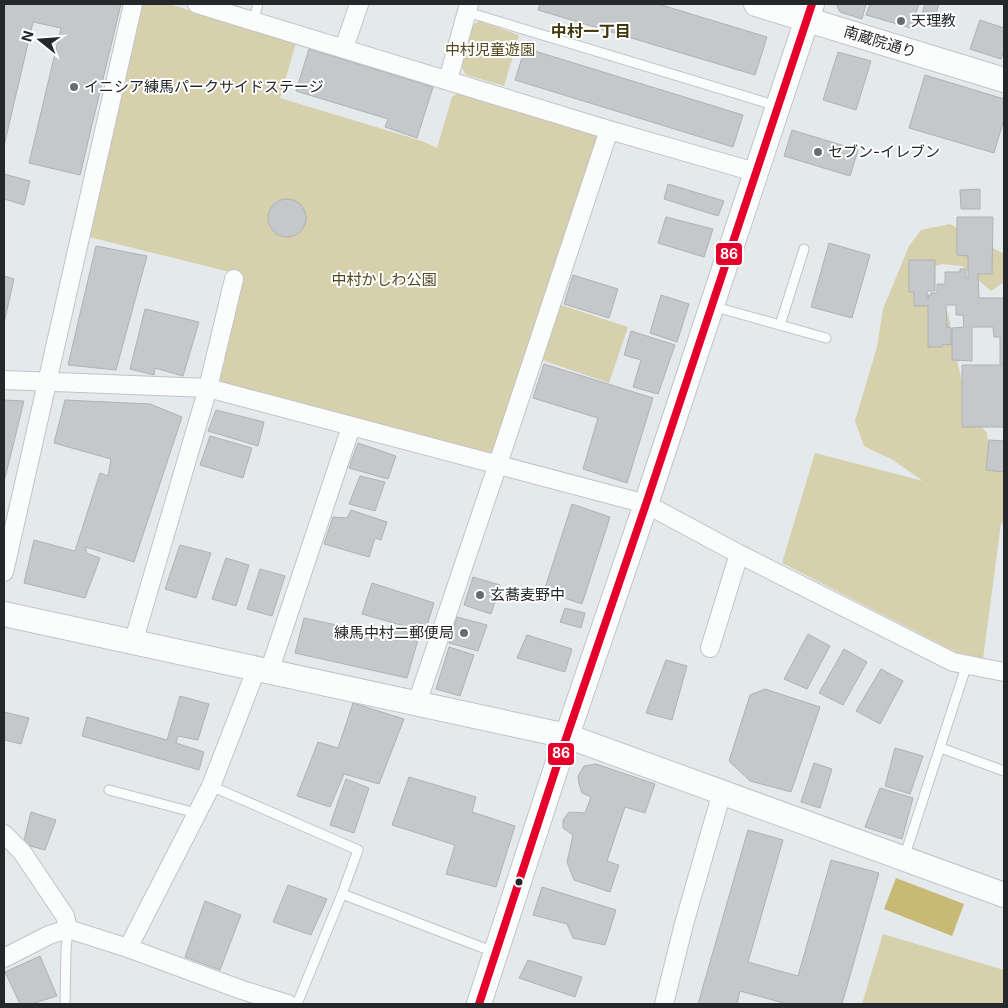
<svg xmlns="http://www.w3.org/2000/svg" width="1008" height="1008" viewBox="0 0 1008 1008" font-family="Inter,'Noto Sans JP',sans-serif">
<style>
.green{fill:#d6d0ad}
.water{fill:#c8b974}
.building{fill:#c5c8ca;stroke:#afb2b4}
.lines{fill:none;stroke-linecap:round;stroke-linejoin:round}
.lane-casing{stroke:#c1c4c7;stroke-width:11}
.street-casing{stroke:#c1c4c7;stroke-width:20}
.secondary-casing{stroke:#c1c4c7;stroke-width:26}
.lane{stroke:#fbfcfc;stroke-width:9}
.street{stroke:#fbfcfc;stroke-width:18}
.secondary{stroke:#fbfcfc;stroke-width:24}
.bus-1-casing{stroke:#fff;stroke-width:11}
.bus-1{stroke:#e4002b;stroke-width:8}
.poi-dot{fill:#686c6e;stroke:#fff;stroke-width:2}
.bus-dot{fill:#25282a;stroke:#fff;stroke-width:2}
.labels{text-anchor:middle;stroke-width:4;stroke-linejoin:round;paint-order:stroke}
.poi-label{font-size:15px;fill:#25282a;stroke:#fff;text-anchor:start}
.street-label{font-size:15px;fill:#25282a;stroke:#fff}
.park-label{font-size:15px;fill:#52481e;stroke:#fff}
.neighbourhood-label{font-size:16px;font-weight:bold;fill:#40360c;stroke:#fff}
.line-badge{stroke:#fff;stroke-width:2}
.badge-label{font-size:14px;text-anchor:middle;font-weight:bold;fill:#fff}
</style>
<rect width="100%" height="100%" fill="#e4e9ec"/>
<!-- green -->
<path class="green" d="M143,4H169L296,43L280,98L422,141L437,148L452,97L460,92L594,131L597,140L496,449L486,454L225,385L219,378L242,275L89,237Z
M479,21L519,35L504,86L466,75L461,66L473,25Z
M950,224L1002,253L1004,252V282L991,291L962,266L942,264L929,268L920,280C927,294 933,306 948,313L958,365L971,416L987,433L992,468L1004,473V524L1001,523L983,659L956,652L782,563L815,453L923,481L893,460L864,446L855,421L877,347L883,309L909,246L921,230Z
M561,305L628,327L609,383L542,360Z
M883,934L1004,970V1004H862Z"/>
<!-- water -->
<path class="water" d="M896,878L964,904L952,936L884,909Z"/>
<!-- building -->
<path class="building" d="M4,4H121L80,175L29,163L61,28L33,22L4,146Z
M540,4H658L767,37L755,75L538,10Z
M836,4H866L862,19L840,12Z
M870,4H919L911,28L866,15Z
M925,4H939L934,20L921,17Z
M980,20L1004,28V51L1001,59L970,49Z
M525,48L743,115L733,147L515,80Z
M309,49L433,87L417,138L385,127L388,119L296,91Z
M838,52L871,61L856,110L823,100Z
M925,75L1004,99V119L994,153L909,128Z
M792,130L858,150L850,176L784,156Z
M4,174L30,181L24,205L4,199Z
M668,184L724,201L718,216L664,199Z
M980,189V209H961L960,190Z
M268 218a19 19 0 1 1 38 0a19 19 0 1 1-38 0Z
M666,217L713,229L704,257L658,243Z
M957,217H993L992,274H978L979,298H1004V364H1000V337H994L993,327H972V361L952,360V328L964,327L963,315H956V305H946L947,327L951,328V345L943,344L942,347H928V306H914V292H909V260H935V291H927V298H929L928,295H931V293H937V284H945V272H960V269H966V278H968V256L957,255Z
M829,243L870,255L852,318L811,307Z
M96,246L147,256L116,370L68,365Z
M573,275L618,289L609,318L564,304Z
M4,276L14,279L4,323Z
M661,295L689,304L677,342L650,333Z
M145,309L199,322L183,376L155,368L154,375L130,369Z
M631,331L675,345L658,394L633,387L641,360L624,355Z
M544,364L653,398L627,483L583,469L598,418L533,398Z
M962,365H1004V427H962Z
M4,400L24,401L4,482Z
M65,400L150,404L182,417L134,562L86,547V553L100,558L85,598L24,583L34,540L75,551L100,473L108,476L111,459L54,443Z
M216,410L264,422L258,446L208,431Z
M210,436L252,448L243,478L200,465Z
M989,440L1004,441V472L986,470Z
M358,443L396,456L388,479L349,468Z
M360,476L385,482L375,511L349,504Z
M572,504L610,517L582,604L544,591Z
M351,510L387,522L381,540L375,538L369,557L324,544L333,517L347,518Z
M180,545L211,553L196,598L165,589Z
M226,558L249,565L236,606L212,599Z
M260,569L285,576L272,616L247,609Z
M473,577L500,585L491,614L464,605Z
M372,583L434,603L425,632L362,614Z
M565,608L585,613L581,628L560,622Z
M457,617L487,625L478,651L449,643Z
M304,618L383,635L388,626L419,636L407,678L295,653Z
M808,634L830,646L807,689L784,679Z
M527,635L572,649L565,672L517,658Z
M449,647L474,655L460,696L436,689Z
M844,649L867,662L843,705L819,693Z
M666,660L687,666L672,720L646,713Z
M881,669L903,681L880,724L856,711Z
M765,689L820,707L791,792L750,781L729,761L750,695Z
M180,696L209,704L198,740L178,736L176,743L204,752L199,770L82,736L87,717L167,740Z
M353,703L404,719L379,784L344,774L330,807L297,796L318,742L338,748Z
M4,712L29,718L21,744L4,740Z
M895,748L923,756L910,794L885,786Z
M814,763L832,769L820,808L801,802Z
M596,764L655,784L645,813L625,807L607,861L619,865L610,892L574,880L567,862L573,835L563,828V820L569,812L585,813L591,797L582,793L579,784L578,776L584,766Z
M409,777L476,797L472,812L515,826L496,887L446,874L455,845L392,825Z
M346,779L369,788L354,833L330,825Z
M880,788L913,798L902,839L865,827Z
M31,812L56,820L45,850L23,844Z
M748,830L783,840L748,962L798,976L831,860L879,873L842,1004H787L740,991L737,1004H698Z
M288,885L327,899L311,935L273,922Z
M542,887L616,910L605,945L573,938L567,924L533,915Z
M205,901L241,915L220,970L185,957Z
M40,956L57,996L31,1004H20L5,972Z
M528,960L582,977L575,997L519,978Z"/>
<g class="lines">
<defs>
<path id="lane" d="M467,12L777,106
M253,21L258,4
M712,306L826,338
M780,325L804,249
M941,748L1004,771
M211,786L358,850L342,894L297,1004
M109,790L196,813
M904,858L967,664
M342,894L494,952
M65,1004L66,950L68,929"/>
<path id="street" d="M197,4L609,130L755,172
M344,48L359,4
M448,80L469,4
M4,380L208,388L646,504L739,554L953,662L1004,672
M4,572L133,4
M133,643L208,388L234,279
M710,648L739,554
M269,672L351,427
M417,703L498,464L609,130
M4,834L22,852L65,916L68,929
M128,948L211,786L256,670
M4,958L49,935L68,929L128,948L242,990L288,1004
M664,1004L684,924L722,792"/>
<path id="secondary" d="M756,4L1004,80
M4,614L567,736L1004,895
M479,1004L559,759L646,504L812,4"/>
</defs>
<!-- lane casing -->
<use href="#lane" class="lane-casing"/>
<!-- street casing -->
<use href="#street" class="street-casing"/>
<!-- secondary casing -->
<use href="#secondary" class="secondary-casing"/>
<!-- lane -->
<use href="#lane" class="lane"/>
<!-- street -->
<use href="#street" class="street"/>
<!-- secondary -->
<use href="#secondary" class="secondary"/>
<defs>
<path id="bus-1" d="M479,1004L559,759L646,504L812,4"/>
</defs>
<!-- bus-1 casing -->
<use href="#bus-1" class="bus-1-casing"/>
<!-- bus-1 -->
<use href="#bus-1" class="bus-1"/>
</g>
<!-- markers -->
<g class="poi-dot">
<circle cx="901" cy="21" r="5"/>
<circle cx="74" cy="87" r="5"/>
<circle cx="818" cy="152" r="5"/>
<circle cx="480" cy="595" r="5"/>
<circle cx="464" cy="633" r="5"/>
</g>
<circle class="bus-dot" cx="519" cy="882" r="4.5"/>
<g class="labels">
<!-- poi labels -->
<g class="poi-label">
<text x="911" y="26">天理教</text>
<text x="84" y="92">イニシア練馬パークサイドステージ</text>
<text x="828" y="157">セブン-イレブン</text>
<text x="490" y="600">玄蕎麦野中</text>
<text x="454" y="638" text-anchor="end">練馬中村二郵便局</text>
</g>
<!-- street labels -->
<g class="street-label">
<text transform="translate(880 42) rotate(17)" y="5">南蔵院通り</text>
</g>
<!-- park labels -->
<g class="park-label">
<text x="490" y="55">中村児童遊園</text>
<text x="384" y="285">中村かしわ公園</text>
</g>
<!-- neighbourhood labels -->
<g class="neighbourhood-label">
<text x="591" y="37">中村一丁目</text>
</g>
</g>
<g class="line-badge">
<rect x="715" y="242" width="28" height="24" rx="5" fill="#e4002b"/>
<rect x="547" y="742" width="28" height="24" rx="5" fill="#e4002b"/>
</g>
<g class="badge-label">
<text x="729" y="259">86</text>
<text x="561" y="758">86</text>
</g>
<!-- border -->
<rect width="1008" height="1008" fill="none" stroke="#25282a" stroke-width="10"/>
<!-- north arrow -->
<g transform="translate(40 40) rotate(287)" stroke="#ffffff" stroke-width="4" paint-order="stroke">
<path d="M0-4L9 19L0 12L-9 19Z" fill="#25282a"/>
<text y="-8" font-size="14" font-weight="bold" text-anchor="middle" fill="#25282a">N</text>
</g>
</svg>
